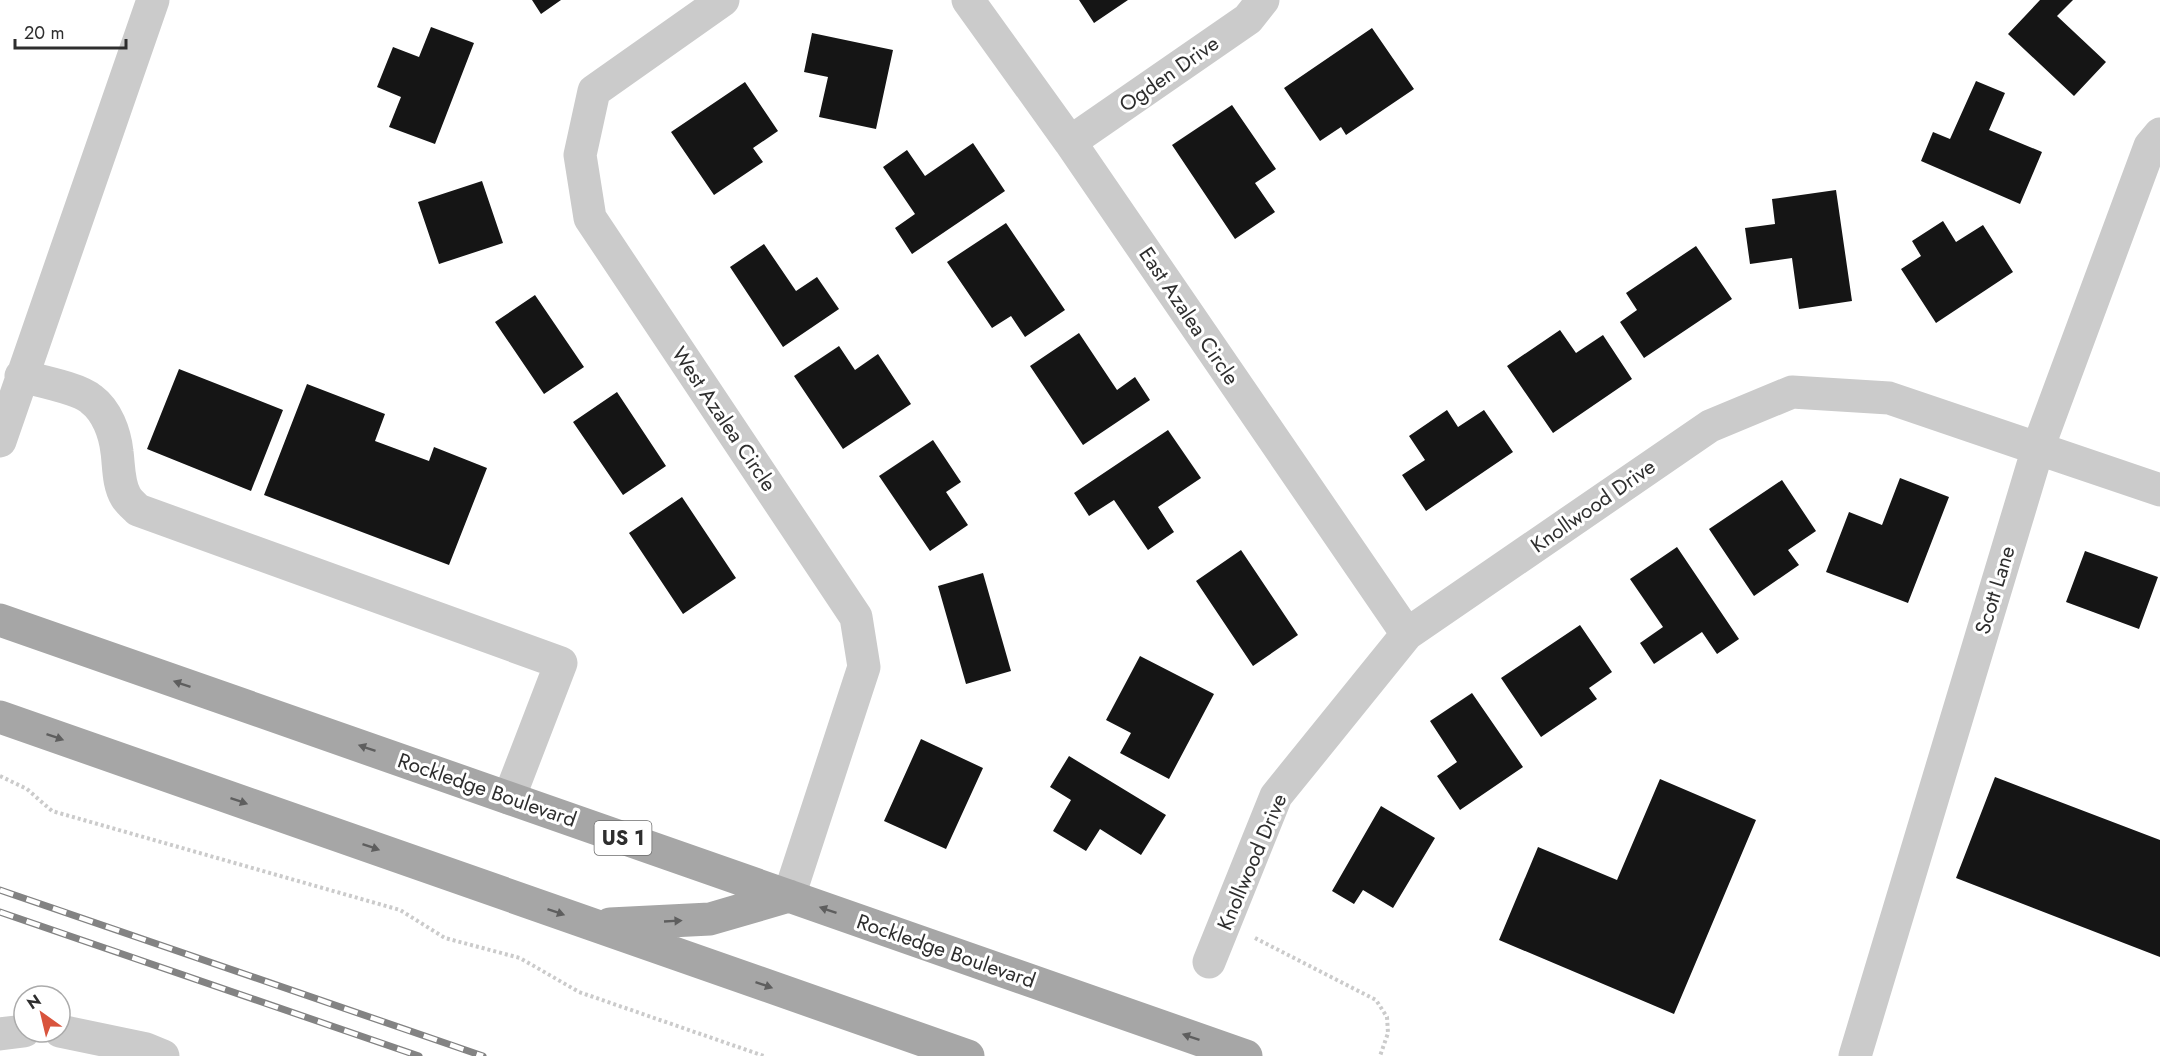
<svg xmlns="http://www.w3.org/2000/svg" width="2160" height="1056" viewBox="0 0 2160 1056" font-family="Jost,sans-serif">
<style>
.building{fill:#151515}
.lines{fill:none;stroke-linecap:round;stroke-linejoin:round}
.path{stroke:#cbcbcb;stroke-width:4;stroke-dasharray:3 3;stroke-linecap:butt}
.minor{stroke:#cbcbcb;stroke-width:33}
.major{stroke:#a6a6a6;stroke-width:33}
.rail-casing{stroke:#838383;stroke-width:7}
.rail{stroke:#fff;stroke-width:4.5;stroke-dasharray:14;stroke-linecap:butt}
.oneway{fill:#5e5e5e}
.labels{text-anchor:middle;stroke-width:6;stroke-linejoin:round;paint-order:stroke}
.shield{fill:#fff;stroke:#6d6d6d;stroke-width:1.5}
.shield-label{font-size:20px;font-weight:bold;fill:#2e2e2e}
.street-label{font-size:21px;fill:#2e2e2e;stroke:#fff}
</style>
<rect width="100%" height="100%" fill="#fff"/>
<!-- building -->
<path class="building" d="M532,0H561L541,14Z
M1079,0H1128L1094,23Z
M2040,0H2073L2057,16L2106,62L2074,96L2008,34Z
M431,27L474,43L435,144L389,127L401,97L377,87L393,47L419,57Z
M1372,28L1414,89L1346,135L1341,127L1320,141L1284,88Z
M812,33L893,50L876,129L819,117L828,77L804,72Z
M1976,81L2005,93L1989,130L2042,152L2020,204L1921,161L1933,132L1950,139Z
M745,82L778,131L753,148L763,162L714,195L671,132Z
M1232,105L1276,169L1255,183L1275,212L1235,239L1172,145Z
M973,143L1005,191L912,254L895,228L915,214L883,167L907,150L925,176Z
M482,181L503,243L439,264L418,202Z
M1836,190L1852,301L1799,309L1792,258L1750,264L1745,228L1775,224L1772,199Z
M1943,221L1956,242L1983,225L2013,272L1936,323L1901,269L1921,256L1912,241Z
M1006,223L1065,310L1025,337L1011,316L992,328L947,262Z
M764,244L796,291L817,277L839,309L783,347L730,267Z
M1696,246L1732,299L1644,358L1620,322L1637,310L1626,293Z
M535,295L584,367L544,394L495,322Z
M1560,330L1576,353L1603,335L1632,379L1553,433L1507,366Z
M1079,333L1117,390L1135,377L1150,400L1083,445L1030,366Z
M839,346L855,370L878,354L911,404L843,449L794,376Z
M179,369L283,410L251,491L147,449Z
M307,384L385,414L375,441L429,461L434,447L487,468L449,565L264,495Z
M617,392L666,466L623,495L573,422Z
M1447,410L1458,427L1484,410L1513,452L1426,511L1402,475L1425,460L1409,436Z
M1168,430L1201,478L1158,507L1174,532L1148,550L1114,500L1089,516L1074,493Z
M933,440L961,482L946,492L968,525L930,551L879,476Z
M1900,478L1949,497L1908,603L1826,572L1849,512L1882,525Z
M1782,480L1816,531L1788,550L1799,565L1754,596L1709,529Z
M682,497L736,578L683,614L629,533Z
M1677,547L1739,639L1717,654L1702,632L1654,664L1640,643L1663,627L1630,579Z
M1241,550L1298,635L1253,666L1196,581Z
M2085,551L2158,577L2139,629L2066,602Z
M983,573L1011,671L966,684L938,586Z
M1580,625L1612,672L1589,688L1597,699L1541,737L1501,678Z
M1140,656L1214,694L1169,779L1120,753L1131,733L1106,720Z
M1472,693L1523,767L1460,810L1437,776L1457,762L1430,721Z
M921,739L983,768L946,849L884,821Z
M1069,756L1166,815L1141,855L1100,829L1086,851L1053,831L1071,800L1050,787Z
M1995,777L2160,840V957L1956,878Z
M1660,779L1756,820L1674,1014L1499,940L1538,847L1617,880Z
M1381,806L1435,838L1393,908L1363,890L1354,904L1332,891Z"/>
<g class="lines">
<!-- path -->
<path class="path" d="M0,776L27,789L52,811L400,910L445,938L520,958L579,992L764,1056
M1255,938L1376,1000L1387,1017L1388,1033L1380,1056"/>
<!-- minor -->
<path class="minor" d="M723,0L594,91L580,155L590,218L856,617L864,667L789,896
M968,0L1070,142L1407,634
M1070,142L1248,19L1263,0
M21,376C39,381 78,388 91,399C107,411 115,433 117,452C119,466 118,484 126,497C129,502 134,506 138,510L561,663L509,798
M0,441L153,0
M1209,962L1276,796L1407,634L1710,426L1792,392L1889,398L2160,490
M60,1031L146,1049L163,1056
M0,1034L24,1031
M1855,1056L2038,448L2150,146L2160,134"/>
<!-- major -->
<path class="major" d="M0,620L1246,1056
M0,717L968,1056
M610,924L710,919L789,896"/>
<defs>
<path id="rail" d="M0,890L483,1056
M0,912L419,1056"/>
</defs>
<!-- rail casing -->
<use href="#rail" class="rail-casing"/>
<!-- rail -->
<use href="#rail" class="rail"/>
</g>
<!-- one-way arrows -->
<defs><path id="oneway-solid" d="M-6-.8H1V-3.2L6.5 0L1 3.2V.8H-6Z" transform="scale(1.5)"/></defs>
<g class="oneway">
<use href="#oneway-solid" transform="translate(182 684) rotate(-161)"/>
<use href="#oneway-solid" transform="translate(55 737) rotate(19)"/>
<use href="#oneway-solid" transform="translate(367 748) rotate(-161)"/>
<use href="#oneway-solid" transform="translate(239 801) rotate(19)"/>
<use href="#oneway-solid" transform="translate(371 847) rotate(19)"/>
<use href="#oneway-solid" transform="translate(828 910) rotate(-161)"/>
<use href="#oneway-solid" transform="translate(556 912) rotate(19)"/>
<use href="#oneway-solid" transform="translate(673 921) rotate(-3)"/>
<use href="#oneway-solid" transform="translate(764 985) rotate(19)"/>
<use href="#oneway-solid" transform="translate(1191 1037) rotate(-161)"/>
</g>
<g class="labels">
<!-- shield labels -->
<rect class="shield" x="594.5" y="821" width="57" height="34" rx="4.5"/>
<g class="shield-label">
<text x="623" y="845">US 1</text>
</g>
<!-- street labels -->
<g class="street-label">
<text transform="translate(1169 74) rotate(-35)" y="7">Ogden Drive</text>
<text transform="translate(1189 316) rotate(56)" y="7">East Azalea Circle</text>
<text transform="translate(724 419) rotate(56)" y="7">West Azalea Circle</text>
<text transform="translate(1593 506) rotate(-35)" y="7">Knollwood Drive</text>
<text transform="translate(1995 590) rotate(-73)" y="7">Scott Lane</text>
<text transform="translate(487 790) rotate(19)" y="7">Rockledge Boulevard</text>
<text transform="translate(1252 862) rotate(-67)" y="7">Knollwood Drive</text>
<text transform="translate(946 951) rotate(19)" y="7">Rockledge Boulevard</text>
</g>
</g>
<!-- north arrow -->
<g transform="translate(42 1014) rotate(326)"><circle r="28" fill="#ffffff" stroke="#ababab" stroke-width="1.5"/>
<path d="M0-4.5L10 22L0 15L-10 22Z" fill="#d9543d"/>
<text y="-9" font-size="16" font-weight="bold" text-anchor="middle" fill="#2e2e2e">N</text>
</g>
<!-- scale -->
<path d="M15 39v9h111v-9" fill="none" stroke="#2e2e2e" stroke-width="3"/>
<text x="24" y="39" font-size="18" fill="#2e2e2e" stroke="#ffffff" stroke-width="4.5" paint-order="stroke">20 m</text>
</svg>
